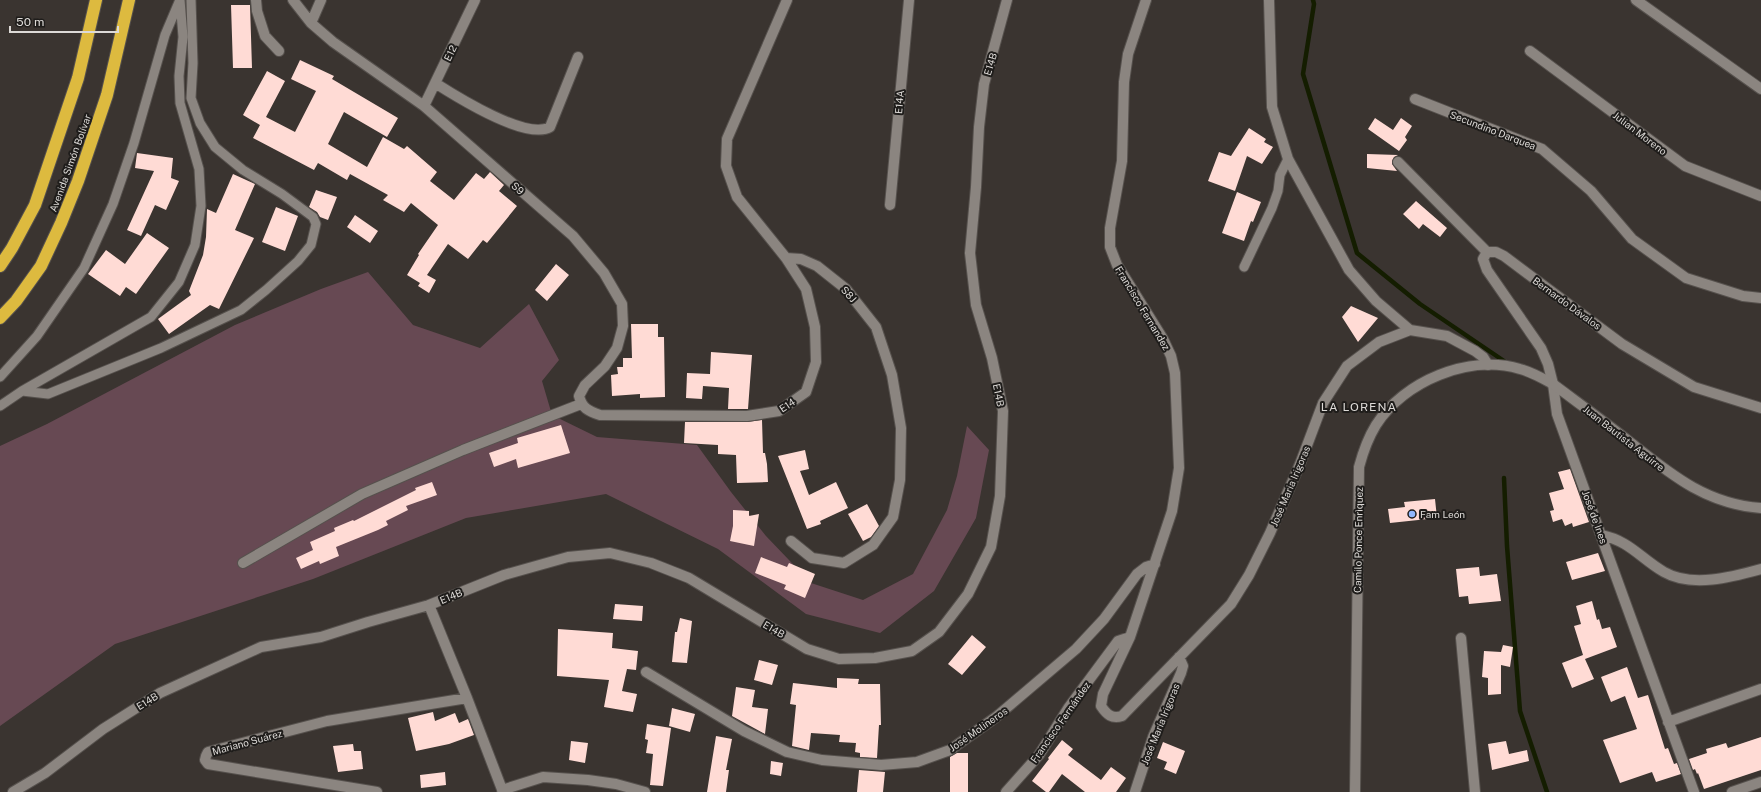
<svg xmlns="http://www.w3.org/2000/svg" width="1761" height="792" viewBox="0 0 1761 792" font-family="'Public Sans',sans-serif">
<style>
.green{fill:#674953}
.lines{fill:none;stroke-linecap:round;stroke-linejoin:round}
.stream{stroke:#141d00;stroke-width:4.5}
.building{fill:#ffdbd5}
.lane-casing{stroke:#56514d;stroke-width:11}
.street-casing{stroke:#56514d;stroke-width:12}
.secondary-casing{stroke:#56514d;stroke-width:12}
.highway-casing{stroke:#56514d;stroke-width:14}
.lane{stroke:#8b8580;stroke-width:9}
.street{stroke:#8b8580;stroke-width:10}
.secondary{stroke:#8b8580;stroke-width:10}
.highway{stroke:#ddba3f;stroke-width:12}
.poi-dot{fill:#91b8fd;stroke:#1f1d1b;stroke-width:1.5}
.labels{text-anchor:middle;stroke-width:4;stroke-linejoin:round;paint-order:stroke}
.street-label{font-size:10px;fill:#dddad7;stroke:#1f1d1b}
.poi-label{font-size:10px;fill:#dddad7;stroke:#1f1d1b;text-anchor:start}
.quarter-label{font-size:12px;letter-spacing:1px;fill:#dddad7;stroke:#1f1d1b}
</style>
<rect width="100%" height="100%" fill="#3a3430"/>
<!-- green -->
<path class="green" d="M368,272L413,325L480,348L529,304L559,360L542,381L552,415L597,437L697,445L731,492L766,536L811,583L863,600L913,574L947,510L957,476L967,426L989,450L976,518L934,591L880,633L806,614L718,549L606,494L466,518L313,579L115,644L0,726V446L47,424L235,325L321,289Z"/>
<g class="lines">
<!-- stream -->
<path class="stream" d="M1313,0L1314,4L1303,74L1357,253L1420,304L1504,361
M1504,478L1507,546L1520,711L1547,792"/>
</g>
<!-- building -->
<path class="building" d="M231,5H250L252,68H233Z
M300,60L334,76L332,79L398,118L387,137L344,112L328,144L367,167L383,137L404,149L407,146L437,172L430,181L454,200L476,173L484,179L490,172L504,185L499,191L517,206L487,243L483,240L468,259L448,244L427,275L436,280L429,293L418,286L420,283L407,275L419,255L418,254L438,225L411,203L404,212L383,200L388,195L350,174L347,180L318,163L314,170L253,138L260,125L243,115L267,71L285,81L266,117L295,132L316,91L291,79Z
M1375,118L1393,130L1401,118L1412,126L1405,137L1407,140L1399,151L1368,129Z
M1249,128L1266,139L1264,142L1273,147L1262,164L1247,156L1235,191L1208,181L1219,152L1231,156Z
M137,153L173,158L171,178L179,181L166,210L155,205L141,236L127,230L154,171L135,168Z
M1367,154L1398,155L1394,157L1392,161V164L1397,171L1367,168Z
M233,174L255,184L235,230L254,238L219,309L210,305L169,334L158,319L191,295L189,291L203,255L206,237L207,209L216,213Z
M316,190L337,197L328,220L320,217L317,212L309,207Z
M1237,192L1261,202L1253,222L1251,221L1244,241L1222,233Z
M1416,201L1447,228L1440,237L1423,224L1419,229L1403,214Z
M276,207L298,216L285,251L262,242Z
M355,215L378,231L370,243L347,227Z
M147,233L169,248L136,294L126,287L120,296L88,274L106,250L125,264Z
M556,264L569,275L547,301L535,290Z
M1351,306L1378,318L1358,342L1342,317Z
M631,324H658V337H664L665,397L640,398V394L612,396L611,375L618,374L617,367H623V358H632Z
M711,352L752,355L748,409H728L729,388L703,386L702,399L686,398L687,373L710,374Z
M762,420L763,453H765L767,464L768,482L737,483L736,455L718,454V445L684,443L685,422H747Z
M561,425L570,453L518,468L516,459L494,467L489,453L518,443L517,438Z
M805,450L809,469L800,471L809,495L836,482L848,508L820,521L821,524L807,529L778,456Z
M1570,469L1589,522L1573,527L1572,523L1565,526L1562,519L1553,522L1550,511L1554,510L1549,493L1564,489L1558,472Z
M432,482L437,495L406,506L408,510L386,521L388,525L378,530L336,547L339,556L320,564L319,561L301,569L296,558L313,550L310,542L335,531L334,528L353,520L354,521L416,490L415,488Z
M1435,499L1437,518L1390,523L1388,509L1405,507L1404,502Z
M867,504L879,526L871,537L863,541L848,514Z
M733,510L749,511V516L759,514L754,546L730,541L733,526Z
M1598,553L1605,571L1572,580L1566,562Z
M761,557L787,567L789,563L815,574L805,598L784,589L786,585L755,573Z
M1479,567L1480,576L1497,574L1501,601L1469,604L1468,596L1459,597L1456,569Z
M1592,601L1597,620L1599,619L1602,629L1610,627L1617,647L1585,659L1594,679L1572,688L1562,663L1583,655L1574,626L1581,624L1576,606Z
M615,604L643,606L642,621L613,619Z
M680,618L692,621L687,663L672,662L675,632H677Z
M558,629L613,633L612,648L638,651L636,670L627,669L622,691L637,694L633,712L604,707L609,680L557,676Z
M972,635L986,647L962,675L948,664Z
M1503,645L1513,647L1510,667L1501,665V694L1488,695V678L1482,677L1484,651L1501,652Z
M759,660L778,665L772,685L754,680Z
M1627,667L1638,698L1648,695L1665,749L1668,748L1674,764L1677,763L1681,774L1656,782L1652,772L1620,783L1603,740L1637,729L1625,696L1611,702L1601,677Z
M837,678L859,679L858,684H880L881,725H879L877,758L860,757V753L855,752L856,743L839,742L840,735L811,733L809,750L792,746L796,705L790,704L793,683L837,688Z
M736,687L755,690L752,707L768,709L765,734L732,716Z
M672,708L695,714L690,732L669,726Z
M433,712L435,721L455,713L459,723L468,719L474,735L449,744L416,751L408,718Z
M647,724L671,728L663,786L650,785L653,754L646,753L648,740L645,739Z
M716,736L732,739L726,770H729L726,792H707Z
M1761,737V770L1704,789L1698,773L1697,774L1695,769L1693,770L1689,759L1707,753L1706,749L1726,743L1728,748Z
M1062,740L1073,749L1068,755L1101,780L1111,767L1126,778L1116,792H1085L1062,774L1049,792H1046L1032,781L1049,759L1048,758Z
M571,741L588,743L585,763L569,760Z
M1506,741L1509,754L1527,750L1529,761L1492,770L1488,744Z
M1163,742L1185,751L1176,774L1164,769L1167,762L1157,758Z
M353,744L354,751H361L363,769L338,772L333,746Z
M957,753H968V792H950V757Z
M771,761L783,763L781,776L770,774Z
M859,770L885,772L883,792H857Z
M445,772L446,785L421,788L420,775Z"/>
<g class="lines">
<defs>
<path id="lane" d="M1244,267L1272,208L1278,191L1280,175L1288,159
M0,377L37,336L84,268L113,204L134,143L165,35L179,2
M22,391L48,394L161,348L241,310L266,290L298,261L311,245L316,224L313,217L282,194L243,170L215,147L200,123L191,98L193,63L191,0
M0,406L22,391L151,317L179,282L195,245L201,206L199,169L180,103L179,76L183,37L180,0"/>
<path id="street" d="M256,0L257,11L265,36L279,51
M293,0L311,23L333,42L424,106L573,236L604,273L622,304L623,326L617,348L605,366L585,385L579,396C582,408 588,411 600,415L747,416L779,411L806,392L816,362L815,327L806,289L786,258L737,197L726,166L727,139L787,0
M1146,0L1128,54L1124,82L1122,161L1110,228V247L1117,265L1163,339L1171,356L1175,373L1179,468L1172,511L1130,637L1103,694L1101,706C1107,715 1112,719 1122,716L1231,604L1249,575L1270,533L1300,464L1323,403L1347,366L1379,342L1410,330
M1269,0L1272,107L1288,159L1349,270L1376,301L1410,330L1447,336L1475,351L1483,357L1488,365
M1636,0L1761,89
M311,23L321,0
M1530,51L1685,166L1761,196
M435,83C457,97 527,141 550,127L578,57
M1415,99L1542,149L1591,191L1632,239L1686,278L1743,296L1761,298
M424,106L475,0
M1398,162L1487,252H1496L1504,256L1622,344L1694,387L1761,408
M890,205L909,0
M1487,252L1483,259L1487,270L1541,348L1548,364L1553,384L1557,414L1694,792
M786,258L801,259L817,266L846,289L876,327L892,375L901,428L900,480L893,517L873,545L844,563L812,558L791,541
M1601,535C1630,541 1640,558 1664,572C1692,588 1732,577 1761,569
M243,563L362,494L463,450L581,404
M429,605L467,698L503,792
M1461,638L1475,792
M646,672L744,731L787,752L822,760L881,765L917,762L950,750L996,717L1076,649L1104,619L1137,574L1146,567L1155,564
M1668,722L1761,689
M502,790L543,777L588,780L616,784L645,792
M13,792L45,773L103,729L160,693L261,647L321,637L368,622L429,605L504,575L568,557L610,553L651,563L689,578L807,649L839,659L875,658L912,651L939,632L968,594L991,547L1000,496L1003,411L992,358L976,305L970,253L976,187L979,127L984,84L1007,0
M377,792L214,765L208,764L205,760L206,756L208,752L327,721L467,698
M1006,792L1039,755L1069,707L1118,641L1130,637
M1135,792L1153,737L1181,673L1183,666L1179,657
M1732,792L1761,782"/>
<path id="secondary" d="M1355,792L1359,467C1363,452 1368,438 1376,425C1404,381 1469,354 1520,369C1532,372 1542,378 1553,384C1577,402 1602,420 1626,439C1668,472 1704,504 1761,508"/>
<path id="highway" d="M0,266L12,248L35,205L78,78L96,0
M0,318L16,301L41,266L61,223L78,181L107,95L129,0"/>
</defs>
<!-- lane casing -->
<use href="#lane" class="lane-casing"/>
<!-- street casing -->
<use href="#street" class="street-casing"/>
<!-- secondary casing -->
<use href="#secondary" class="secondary-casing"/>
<!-- highway casing -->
<use href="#highway" class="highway-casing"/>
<!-- lane -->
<use href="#lane" class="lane"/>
<!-- street -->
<use href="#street" class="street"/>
<!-- secondary -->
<use href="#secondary" class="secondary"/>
<!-- highway -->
<use href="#highway" class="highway"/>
</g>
<!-- markers -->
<circle class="poi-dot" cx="1412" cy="514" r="4"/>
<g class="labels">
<!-- street labels -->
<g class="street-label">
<text transform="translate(450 53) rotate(-64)" y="4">E12</text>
<text transform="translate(990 64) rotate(-73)" y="4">E14B</text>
<text transform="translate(899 102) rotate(-85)" y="4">E14A</text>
<text transform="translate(1493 130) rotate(21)" y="4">Secundino Darquea</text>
<text transform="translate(1640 133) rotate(37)" y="4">Julian Moreno</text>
<text transform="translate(70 163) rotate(-70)" y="4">Avenida Simón Bolívar</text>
<text transform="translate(518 188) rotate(41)" y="4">S9</text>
<text transform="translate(849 294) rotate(48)" y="4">S8J</text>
<text transform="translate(1567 303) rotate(36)" y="4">Bernardo Dávalos</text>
<text transform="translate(1143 308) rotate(59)" y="4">Francisco Fernandez</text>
<text transform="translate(999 395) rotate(78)" y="4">E14B</text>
<text transform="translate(787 405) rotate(-33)" y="4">E14</text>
<text transform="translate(1624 438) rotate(38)" y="4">Juan Bautista Aguirre</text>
<text transform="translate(1290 486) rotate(-67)" y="4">José Maria Irigoras</text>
<text transform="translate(1595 517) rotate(70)" y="4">José de Ines</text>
<text transform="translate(1358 540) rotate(-89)" y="4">Camilo Ponce Enrìquez</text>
<text transform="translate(451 596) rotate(-23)" y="4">E14B</text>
<text transform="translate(774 629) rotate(30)" y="4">E14B</text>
<text transform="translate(147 701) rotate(-32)" y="4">E14B</text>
<text transform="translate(1060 722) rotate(-55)" y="4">Francisco Fernández</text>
<text transform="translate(1160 724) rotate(-68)" y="4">José María Irigoras</text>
<text transform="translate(978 729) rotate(-35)" y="4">José Molineros</text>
<text transform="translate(247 742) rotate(-15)" y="4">Mariano Suárez</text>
</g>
<!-- poi labels -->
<g class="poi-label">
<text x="1420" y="518">Fam León</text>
</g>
<!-- quarter labels -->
<g class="quarter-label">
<text x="1359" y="411">LA LORENA</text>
</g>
</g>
<!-- scale -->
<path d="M10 26v6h108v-6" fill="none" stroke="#dddad7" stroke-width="2"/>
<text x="16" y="26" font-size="12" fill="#dddad7" stroke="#1f1d1b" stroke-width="3" paint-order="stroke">50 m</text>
</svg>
